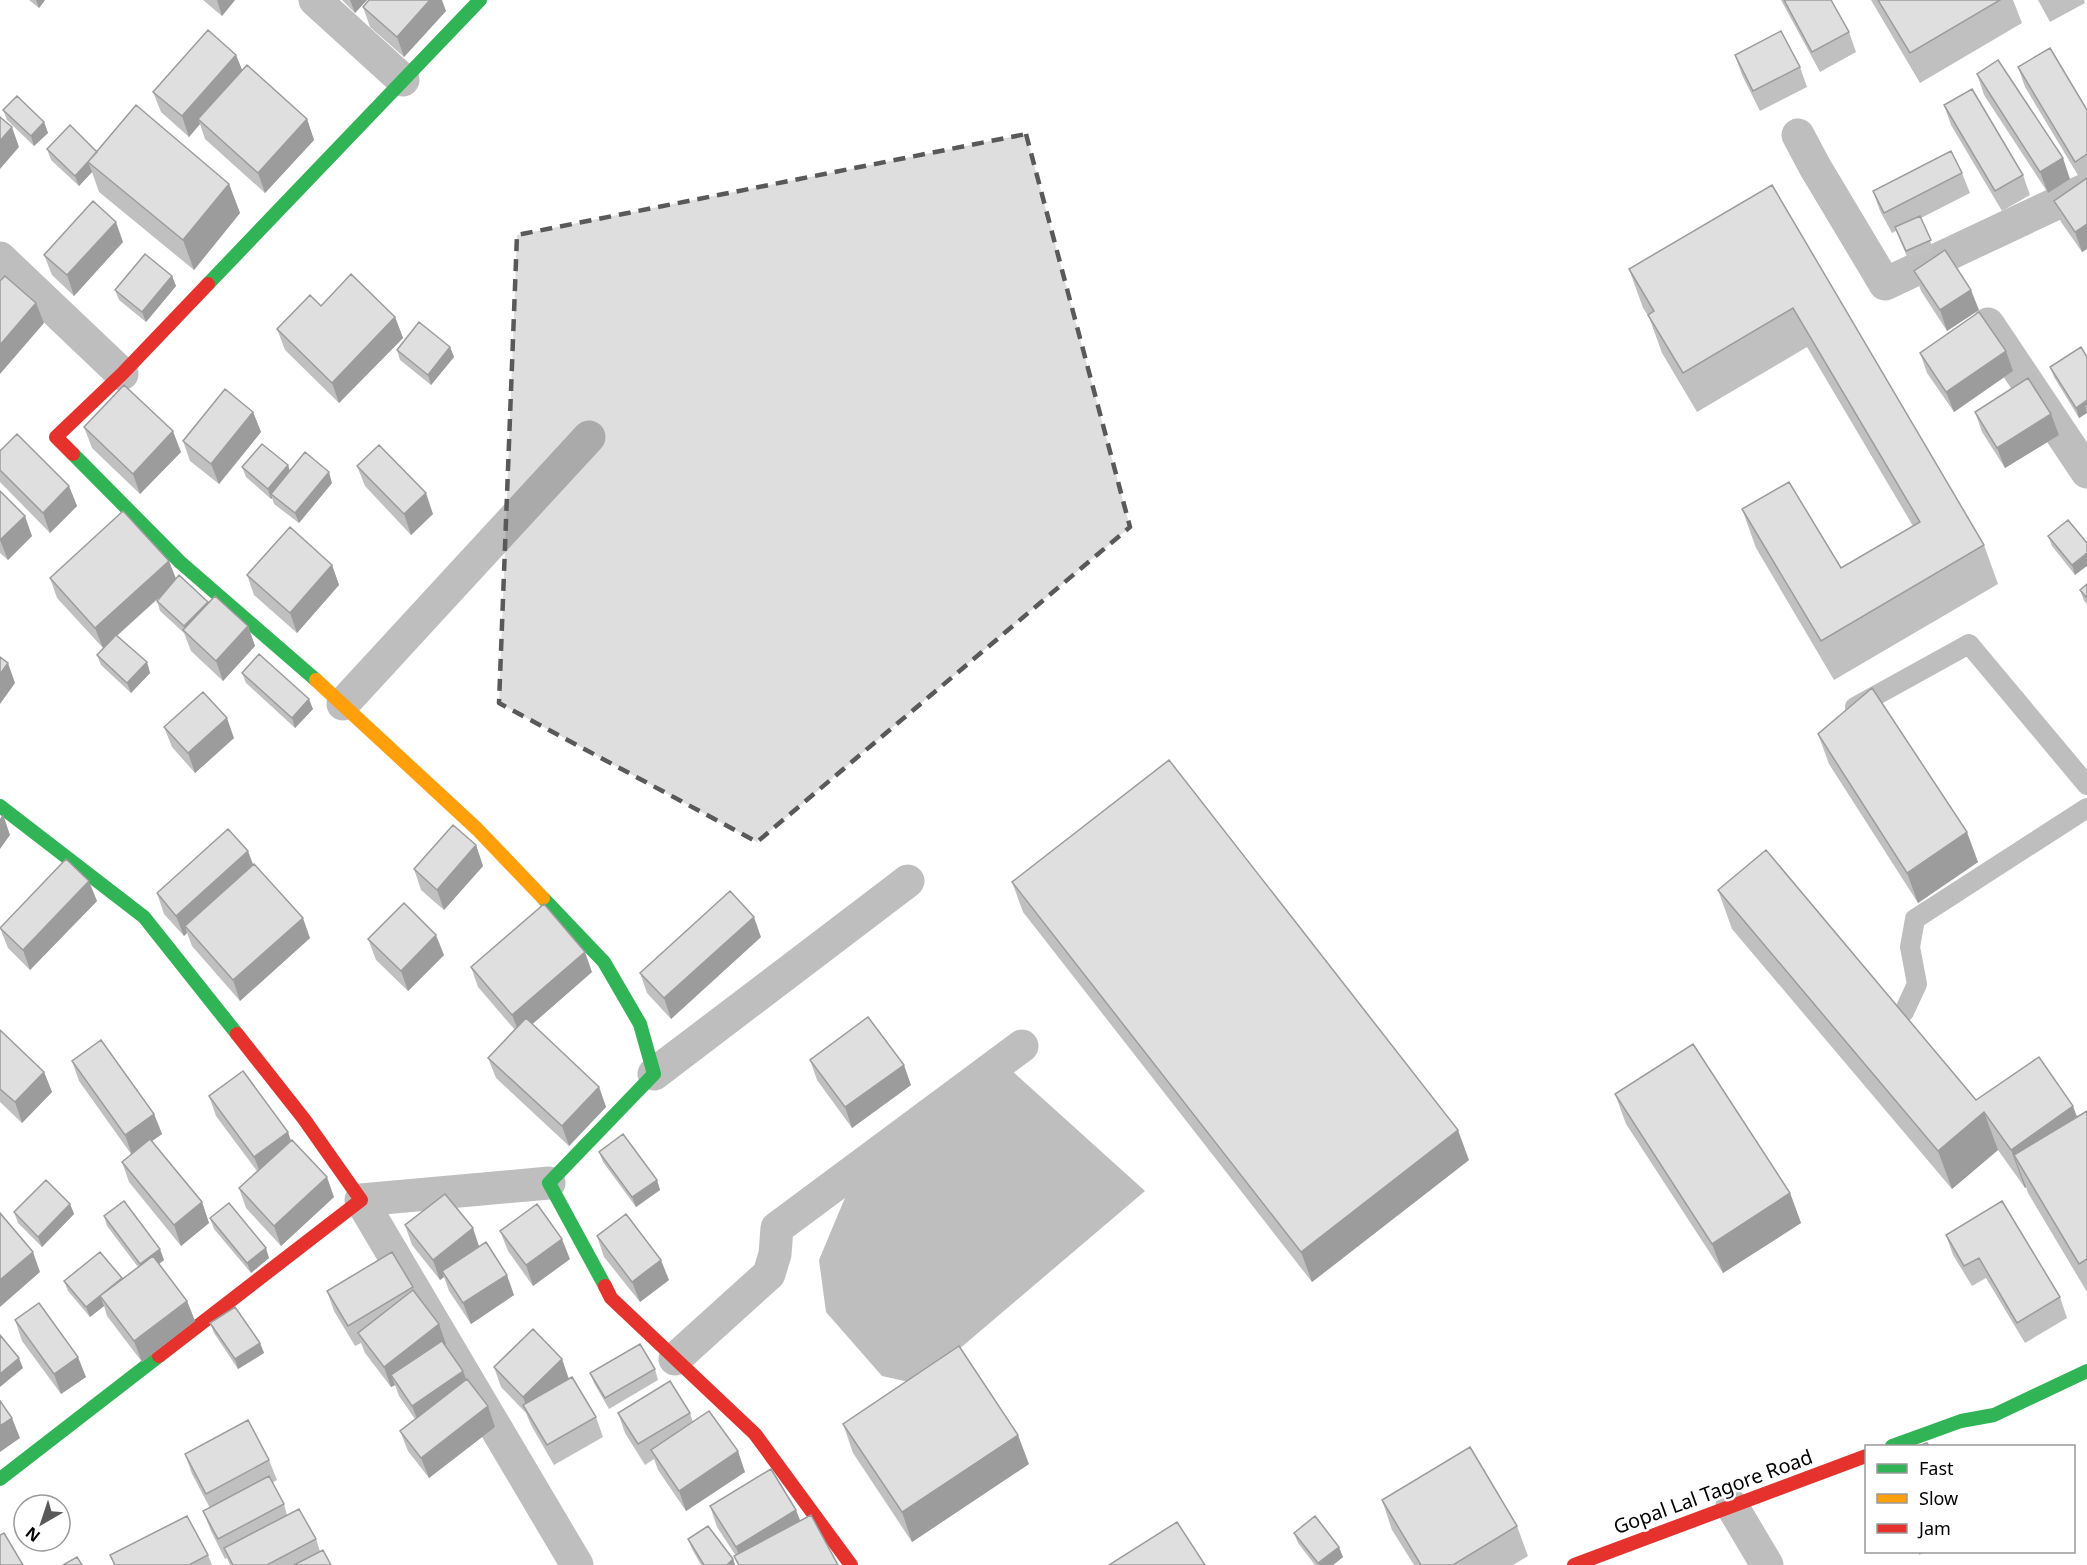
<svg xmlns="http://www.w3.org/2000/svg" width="2087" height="1565" viewBox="0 0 2087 1565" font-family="'Noto Sans',sans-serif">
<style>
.water{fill:#bebebe}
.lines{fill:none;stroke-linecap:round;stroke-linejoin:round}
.lane{stroke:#bebebe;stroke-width:20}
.street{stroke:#bebebe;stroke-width:33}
.fast{stroke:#30b455;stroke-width:14}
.slow{stroke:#ff9f0a;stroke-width:14}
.jam{stroke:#e5322d;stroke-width:14}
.wall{fill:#c0c0c0}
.shaded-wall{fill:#9c9c9c}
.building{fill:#dfdfdf;stroke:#9c9c9c;stroke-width:1.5}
.marked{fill:#595959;fill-opacity:0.2;stroke:#595959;stroke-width:4.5;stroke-dasharray:12 8;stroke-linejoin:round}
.labels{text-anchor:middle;stroke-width:5;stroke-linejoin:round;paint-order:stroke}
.street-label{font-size:20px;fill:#000;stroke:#fff}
</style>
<rect width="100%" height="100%" fill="#fff"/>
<!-- water -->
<path class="water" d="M989,1050L1145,1191L918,1384L882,1376L826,1312L819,1260L852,1181Z"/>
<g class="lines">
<!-- lane -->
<path class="lane" d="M1855,707L1969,644L2087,785
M1904,1012L1917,984L1910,947L1915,919L2087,808"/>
<!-- street -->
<path class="street" d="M315,0L403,80
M1798,135L1815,167L1885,284L2087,189
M0,258L122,374
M1988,324L2087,472
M343,704L589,437
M654,1074L908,881
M549,1183L361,1200L577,1565
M675,1359L769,1274L775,1254L777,1228L1022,1046
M1732,1506L1767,1565"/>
<!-- fast -->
<path class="fast" d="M208,284L480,0
M73,454L180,562L316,680
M0,806L144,917L237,1034
M543,898L604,962L640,1024L654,1074L549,1183L605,1286
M1892,1446L1961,1421L1994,1415L2087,1371
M0,1479L159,1356"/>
<!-- slow -->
<path class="slow" d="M316,680L477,829L543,898"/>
<!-- jam -->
<path class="jam" d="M73,454L56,437L122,374L208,284
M605,1286L611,1298L755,1434L851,1565
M159,1356L361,1200L304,1119L237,1034
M1574,1565L1866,1456"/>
</g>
<!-- wall -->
<path class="wall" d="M29,0H45L39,8Z
M203,0H235L222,16Z
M342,0H367L355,13Z
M1781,0H1831L1849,32L1856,52L1820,72Z
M1871,0H2013L2022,23L1920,83Z
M2038,0H2084L2085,3L2050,22Z
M363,7L446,11L404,57L370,27Z
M236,55L242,70L307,119L314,140L265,193L205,139L200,124L189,137L161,112L153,92Z
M1735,55L1800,67L1807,87L1760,111L1742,75Z
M2018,67L2087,110V249L2082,252L2061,222L2054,201L2082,182L2025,87Z
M1977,74L2070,179L2048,193L1984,95Z
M1944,105L2023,175L2030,195L2002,211L1951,125Z
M3,110L44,122L48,133L34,146L7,120Z
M47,149L97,152L229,184L240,213L194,270L99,192L92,172L79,186L51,160Z
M1962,173L1970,193L1921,218L1934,251L1909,261L1896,231L1892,233L1880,211L1873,191Z
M1772,185L1984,545L1998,584L1834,680L1756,548L1742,509L1841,568L1913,526L1807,347L1697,412L1662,353L1649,317L1643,308L1629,269Z
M123,242L74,296L52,275L44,255Z
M1914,271L1979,310L1947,331L1921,291Z
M172,276L176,286L146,322L119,300L115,290Z
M321,306L395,317L403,338L339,403L285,350L277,329Z
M450,347L454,357L431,385L400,360L397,350Z
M1920,353L2013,371L1954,412L1927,373Z
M2087,357V413L2079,418L2054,377L2050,367Z
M253,412L261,432L219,484L190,461L183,441Z
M1975,412L2059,435L2005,468L1982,432Z
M84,427L181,452L140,494L92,448Z
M0,451L69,486L77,506L50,533L0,482Z
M288,465L290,471L332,483L299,523L274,504L272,498L271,499L246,477L242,467Z
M357,466L433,514L411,535L365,486Z
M0,491L32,536L8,560L0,553Z
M2048,536L2087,543L2075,575L2052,546Z
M332,565L339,585L297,633L254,595L247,575Z
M50,578L176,579L208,604L248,626L255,646L223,681L191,651L184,633L160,611L157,601L163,594L117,636L147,662L150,673L131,693L101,665L97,655L103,648L57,598Z
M2087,584V604L2084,601L2080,590Z
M242,673L313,709L295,728L246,683Z
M164,727L234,738L195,773L172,747Z
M1818,734L1978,862L1918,903L1829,764Z
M476,845L483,866L444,910L421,890L414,869Z
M253,865L310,938L240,1001L192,946L187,933L184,936L164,914L157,893Z
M1012,882L1469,1160L1312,1282L1023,912Z
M1718,890L1976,1100L2077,1117L2087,1111V1292L2028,1193L2026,1187L2025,1188L1998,1150L1952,1189L1732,929Z
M97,901L30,970L8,948L0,928Z
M761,937L671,1019L647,993L640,973Z
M368,939L444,955L408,991L376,960Z
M471,967L592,972L532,1024L599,1087L606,1107L569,1146L496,1078L488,1058L515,1030L478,987Z
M0,1030L44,1072L52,1092L22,1123L0,1102Z
M810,1060L911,1085L852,1128L817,1080Z
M72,1061L154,1114L162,1134L151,1142L202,1202L209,1223L181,1246L129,1182L122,1162L131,1154L79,1081Z
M1615,1094L1790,1193L1801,1223L1723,1273L1626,1124Z
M209,1096L291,1141L334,1197L281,1246L246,1208L239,1188L257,1171L216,1116Z
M599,1152L657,1180L660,1190L636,1207L603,1162Z
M70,1204L74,1214L42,1247L18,1223L14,1212Z
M104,1216L164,1260L159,1264L187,1301L195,1321L142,1362L107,1316L104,1306L90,1317L68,1291L64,1281L122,1279L138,1267L107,1226Z
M210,1218L269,1258L251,1273L214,1229Z
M405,1225L479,1246L514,1295L471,1324L449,1291L444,1277L440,1280L412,1245Z
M500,1231L570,1259L533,1286L508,1251Z
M1946,1235L2060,1297L2067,1318L2025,1343L1986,1278L1972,1286L1953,1255Z
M597,1236L669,1280L640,1302L604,1257Z
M413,1287L416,1294L446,1344L445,1345L495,1427L429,1478L408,1451L400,1431L415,1419L399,1396L395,1385L391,1387L365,1353L361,1343L355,1346L334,1311L327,1291Z
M15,1320L86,1377L61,1394L22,1341Z
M210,1323L260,1343L264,1353L238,1369L214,1333Z
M562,1359L569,1379L596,1417L603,1437L554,1465L531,1425L526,1413L501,1387L494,1367Z
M655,1369L658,1380L609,1409L594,1383L590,1373Z
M618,1413H690L693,1422L745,1472L686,1511L658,1470L654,1459L645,1465L625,1433Z
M843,1424L1029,1464L912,1542L853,1453Z
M185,1454L269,1460L277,1480L272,1483L284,1504L287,1515L316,1539L320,1551L331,1565H230L227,1558L225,1559L211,1531L203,1511L210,1508L192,1474Z
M1382,1500L1517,1526L1528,1556L1513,1565H1414L1392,1530Z
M710,1506L800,1521L838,1565H738L734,1556H736L717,1527Z
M1294,1533L1343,1557L1333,1565H1315L1298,1543Z
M688,1539L733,1559L735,1565H701L692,1549Z
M1918,1551H1927L1919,1555Z
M110,1555H208L212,1565H114Z"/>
<!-- shaded-wall -->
<path class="shaded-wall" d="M36,0H45L39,8Z
M217,0H235L222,16Z
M350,0H367L355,13Z
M430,0H442L446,11L404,57L397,37Z
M236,55L244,75L198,119L200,124L189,137L182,116Z
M307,119L314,140L265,193L258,173Z
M44,122L48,133L34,146L31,136Z
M12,127L19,147L0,169V141Z
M97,152L88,162L92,172L79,186L75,176Z
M2063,158L2070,179L2048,193L2040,172Z
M229,184L240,213L194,270L183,240Z
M116,222L123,242L74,296L67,275Z
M2087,224V249L2082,252L2075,232Z
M172,276L176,286L146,322L142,312Z
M1971,290L1979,310L1947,331L1940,310Z
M36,303L44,323L0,374V345Z
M395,317L403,338L339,403L332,383Z
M450,347L454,357L431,385L428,375Z
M2006,351L2013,371L1954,412L1946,392Z
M2087,400V407L2085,405L2087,413L2079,418L2076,408Z
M253,412L261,432L219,484L211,464Z
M2051,414L2059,435L2005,468L1997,448Z
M173,431L181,452L140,494L133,474Z
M288,465L291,475L271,494L272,498L271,499L268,489Z
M329,472L332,483L299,523L295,513Z
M69,486L77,506L50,533L43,513Z
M426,493L433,514L411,535L404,514Z
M25,516L32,536L8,560L0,540Z
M2087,553V566L2075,575L2072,565Z
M169,561L177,581L103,648L95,628Z
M332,565L339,585L297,633L290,613Z
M208,602L211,612L187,634L184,626Z
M248,626L255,646L223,681L216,661Z
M147,662L150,673L131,693L127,683Z
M8,663L15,683L0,704V674Z
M309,699L313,709L295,728L292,718Z
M227,718L234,738L195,773L188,753Z
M3,814L10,835L0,849V819Z
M1967,832L1978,862L1918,903L1907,873Z
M476,845L483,866L444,910L437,890Z
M248,851L256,872L185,926L187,933L184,936L176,916Z
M89,881L97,901L30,970L23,950Z
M754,917L761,937L671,1019L664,998Z
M303,918L310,938L240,1001L233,980Z
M436,935L444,955L408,991L401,971Z
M585,952L592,972L520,1035L512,1015Z
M904,1065L911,1085L852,1128L845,1107Z
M44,1072L52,1092L22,1123L15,1102Z
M599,1087L606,1107L569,1146L562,1126Z
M2073,1106L2087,1144L2014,1155L2026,1187L2025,1188L2011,1150Z
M1984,1112L1998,1150L1952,1189L1938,1151Z
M154,1114L162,1134L132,1155L125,1135Z
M1458,1130L1469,1160L1312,1282L1301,1252Z
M288,1132L295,1152L262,1177L254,1157Z
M327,1177L334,1197L281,1246L274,1226Z
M657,1180L660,1190L636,1207L632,1197Z
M1790,1193L1801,1223L1723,1273L1712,1244Z
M202,1202L209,1223L181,1246L174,1225Z
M70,1204L74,1214L42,1247L38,1237Z
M473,1228L480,1249L442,1271L444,1277L440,1280L433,1260Z
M562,1239L570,1259L533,1286L526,1265Z
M266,1248L269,1258L251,1273L247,1263Z
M160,1249L164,1260L144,1275L140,1264Z
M33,1252L40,1272L0,1307V1280Z
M661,1260L669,1280L640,1302L632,1282Z
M507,1275L514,1295L471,1324L463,1303Z
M122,1278L125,1288L100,1296L104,1306L90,1317L86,1307Z
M187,1301L195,1321L142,1362L134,1341Z
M439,1324L446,1344L397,1383L391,1375L395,1385L391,1387L384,1367Z
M260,1343L264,1353L238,1369L235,1359Z
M78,1357L86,1377L61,1394L54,1374Z
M19,1358L23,1368L0,1387V1374Z
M562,1359L569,1380L530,1417L523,1397Z
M463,1371L471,1392L420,1426L412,1406Z
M488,1406L495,1427L429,1478L421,1458Z
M12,1418L20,1438L0,1452V1426Z
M1018,1435L1029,1464L912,1542L902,1512Z
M738,1451L745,1472L686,1511L679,1491Z
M796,1510L804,1530L742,1565L736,1547Z
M1339,1547L1343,1557L1333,1565H1319L1318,1563Z
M733,1559L735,1565H727Z"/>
<!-- building -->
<path class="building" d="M369,0H430L397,37L363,7Z
M1784,0H1831L1849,32L1812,52Z
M1878,0H2000L1910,53Z
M208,30L236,55L182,116L153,92Z
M1781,31L1800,67L1753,91L1735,55Z
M2050,48L2087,110V154L2075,162L2018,67Z
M1998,60L2063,158L2040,172L1977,74Z
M247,65L307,119L258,173L198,119Z
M1972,89L2023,175L1995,191L1944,105Z
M17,96L44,122L31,136L3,110Z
M136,105L229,184L183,240L88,162Z
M0,117L12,127L0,141Z
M70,125L97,152L75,176L47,149Z
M1951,151L1962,173L1884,213L1873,191Z
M2087,178V224L2075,232L2054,201Z
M1772,185L1984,545L1821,641L1742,509L1789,482L1841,568L1920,522L1793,308L1683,373L1648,315L1654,311L1629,269Z
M93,201L116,222L67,275L44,255Z
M1920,216L1931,240L1906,251L1895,227Z
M1945,250L1971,290L1940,310L1914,271Z
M145,254L172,276L142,312L115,290Z
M351,274L395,317L332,383L277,329L310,295L321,306Z
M5,276L36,303L0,345V281Z
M1979,312L2006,351L1946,392L1920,353Z
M419,322L450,347L428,375L397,350Z
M2081,347L2087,357V400L2076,408L2050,367Z
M2028,378L2051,414L1997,448L1975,412Z
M124,385L173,431L133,474L84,427Z
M225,389L253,412L211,464L183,441Z
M17,434L69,486L43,513L0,470V451Z
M262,444L288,465L268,489L242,467Z
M379,445L426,493L404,514L357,466Z
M305,452L329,472L295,513L271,494Z
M0,491L25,516L0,540Z
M123,511L169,561L95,628L50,578Z
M2068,520L2087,543V553L2072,565L2048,536Z
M290,527L332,565L290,613L247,575Z
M179,575L208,602L184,626L157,601Z
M2087,584V598L2080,590Z
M215,596L248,626L216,661L183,630Z
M116,635L147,662L127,683L97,655Z
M259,654L309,699L292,718L242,673Z
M0,657L8,663L0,674Z
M1872,688L1967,832L1907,873L1818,734Z
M203,692L227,718L188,753L164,727Z
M1169,760L1458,1130L1301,1252L1012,882Z
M453,825L476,845L437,890L414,869Z
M228,829L248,851L176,916L157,893Z
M1766,850L1976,1100L2039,1057L2073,1106L2011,1150L1984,1112L1938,1151L1718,890Z
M66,859L89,881L23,950L0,928Z
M254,864L303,918L233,980L185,926Z
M730,891L754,917L664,998L640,973Z
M404,903L436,935L401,971L368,939Z
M544,904L585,952L512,1015L471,967Z
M868,1017L904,1065L845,1107L810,1060Z
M526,1018L599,1087L562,1126L488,1058Z
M0,1030L44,1072L15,1102L0,1089Z
M101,1040L154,1114L125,1135L72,1061Z
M1693,1044L1790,1193L1712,1244L1615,1094Z
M243,1071L288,1132L254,1157L209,1096Z
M2087,1111V1259L2079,1264L2014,1155Z
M623,1134L657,1180L632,1197L599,1152Z
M150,1139L202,1202L174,1225L122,1162Z
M292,1140L327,1177L274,1226L239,1188Z
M46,1180L70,1204L38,1237L14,1212Z
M445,1194L473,1228L433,1260L405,1225Z
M124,1201L160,1249L140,1264L104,1216Z
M2002,1201L2060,1297L2017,1323L1979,1258L1964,1266L1946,1235Z
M229,1203L266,1248L247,1263L210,1218Z
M537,1204L562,1239L526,1265L500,1231Z
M0,1213L33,1252L0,1280Z
M626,1214L661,1260L632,1282L597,1236Z
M486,1242L507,1275L463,1303L442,1271Z
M100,1252L122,1278L86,1307L64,1281Z
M392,1252L413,1287L348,1326L327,1291Z
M153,1256L187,1301L134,1341L100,1296Z
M413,1290L439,1324L384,1367L358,1333Z
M39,1303L78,1357L54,1374L15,1320Z
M235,1307L260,1343L235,1359L210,1323Z
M533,1329L562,1359L523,1397L494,1367Z
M0,1335L19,1358L0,1374Z
M442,1341L463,1371L412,1406L391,1375Z
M640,1344L655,1369L605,1398L590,1373Z
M959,1346L1018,1435L902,1512L843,1424Z
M572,1377L596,1417L547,1445L523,1405Z
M467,1379L488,1406L421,1458L400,1431Z
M670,1381L690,1413L638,1444L618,1413Z
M0,1401L12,1418L0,1426Z
M709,1411L738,1451L679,1491L651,1450Z
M248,1420L269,1460L206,1494L185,1454Z
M1927,1443L1929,1446H1918Z
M1470,1447L1517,1526L1453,1565H1421L1382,1500Z
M771,1469L796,1510L736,1547L710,1506Z
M269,1476L284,1504L218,1539L203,1511Z
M299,1509L316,1539L267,1565H233L224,1548Z
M811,1515L838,1565H739L734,1556Z
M187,1516L208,1555L189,1565H115L110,1555Z
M1315,1516L1339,1547L1318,1563L1294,1533Z
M1177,1522L1205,1565H1109Z
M708,1526L733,1559L727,1565H704L688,1539Z
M4,1533L23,1565H0V1535Z
M323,1550L331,1565H294Z
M77,1557L82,1565H63Z"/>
<!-- marked area -->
<path class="marked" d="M1026,134L1130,527L757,842L499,703L517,235Z"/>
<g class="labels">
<!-- street labels -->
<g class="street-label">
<text transform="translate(1713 1492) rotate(-20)" y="7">Gopal Lal Tagore Road</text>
</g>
</g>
<!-- legend -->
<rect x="1865" y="1445" width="210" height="108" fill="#ffffff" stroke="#999999" stroke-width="1.5"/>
<rect x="1877" y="1464" width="30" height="9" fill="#30b455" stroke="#999999" stroke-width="1.5"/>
<text x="1919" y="1475" font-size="18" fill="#000000">Fast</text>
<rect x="1877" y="1494" width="30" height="9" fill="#ff9f0a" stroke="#999999" stroke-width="1.5"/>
<text x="1919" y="1505" font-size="18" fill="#000000">Slow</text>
<rect x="1877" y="1524" width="30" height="9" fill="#e5322d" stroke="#999999" stroke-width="1.5"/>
<text x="1919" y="1535" font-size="18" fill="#000000">Jam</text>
<!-- north arrow -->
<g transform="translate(42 1523) rotate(219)"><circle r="28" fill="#ffffff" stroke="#999999" stroke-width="1.5"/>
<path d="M0-4.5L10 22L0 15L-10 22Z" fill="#595959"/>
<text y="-9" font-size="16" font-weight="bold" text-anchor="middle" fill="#000000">N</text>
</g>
</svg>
